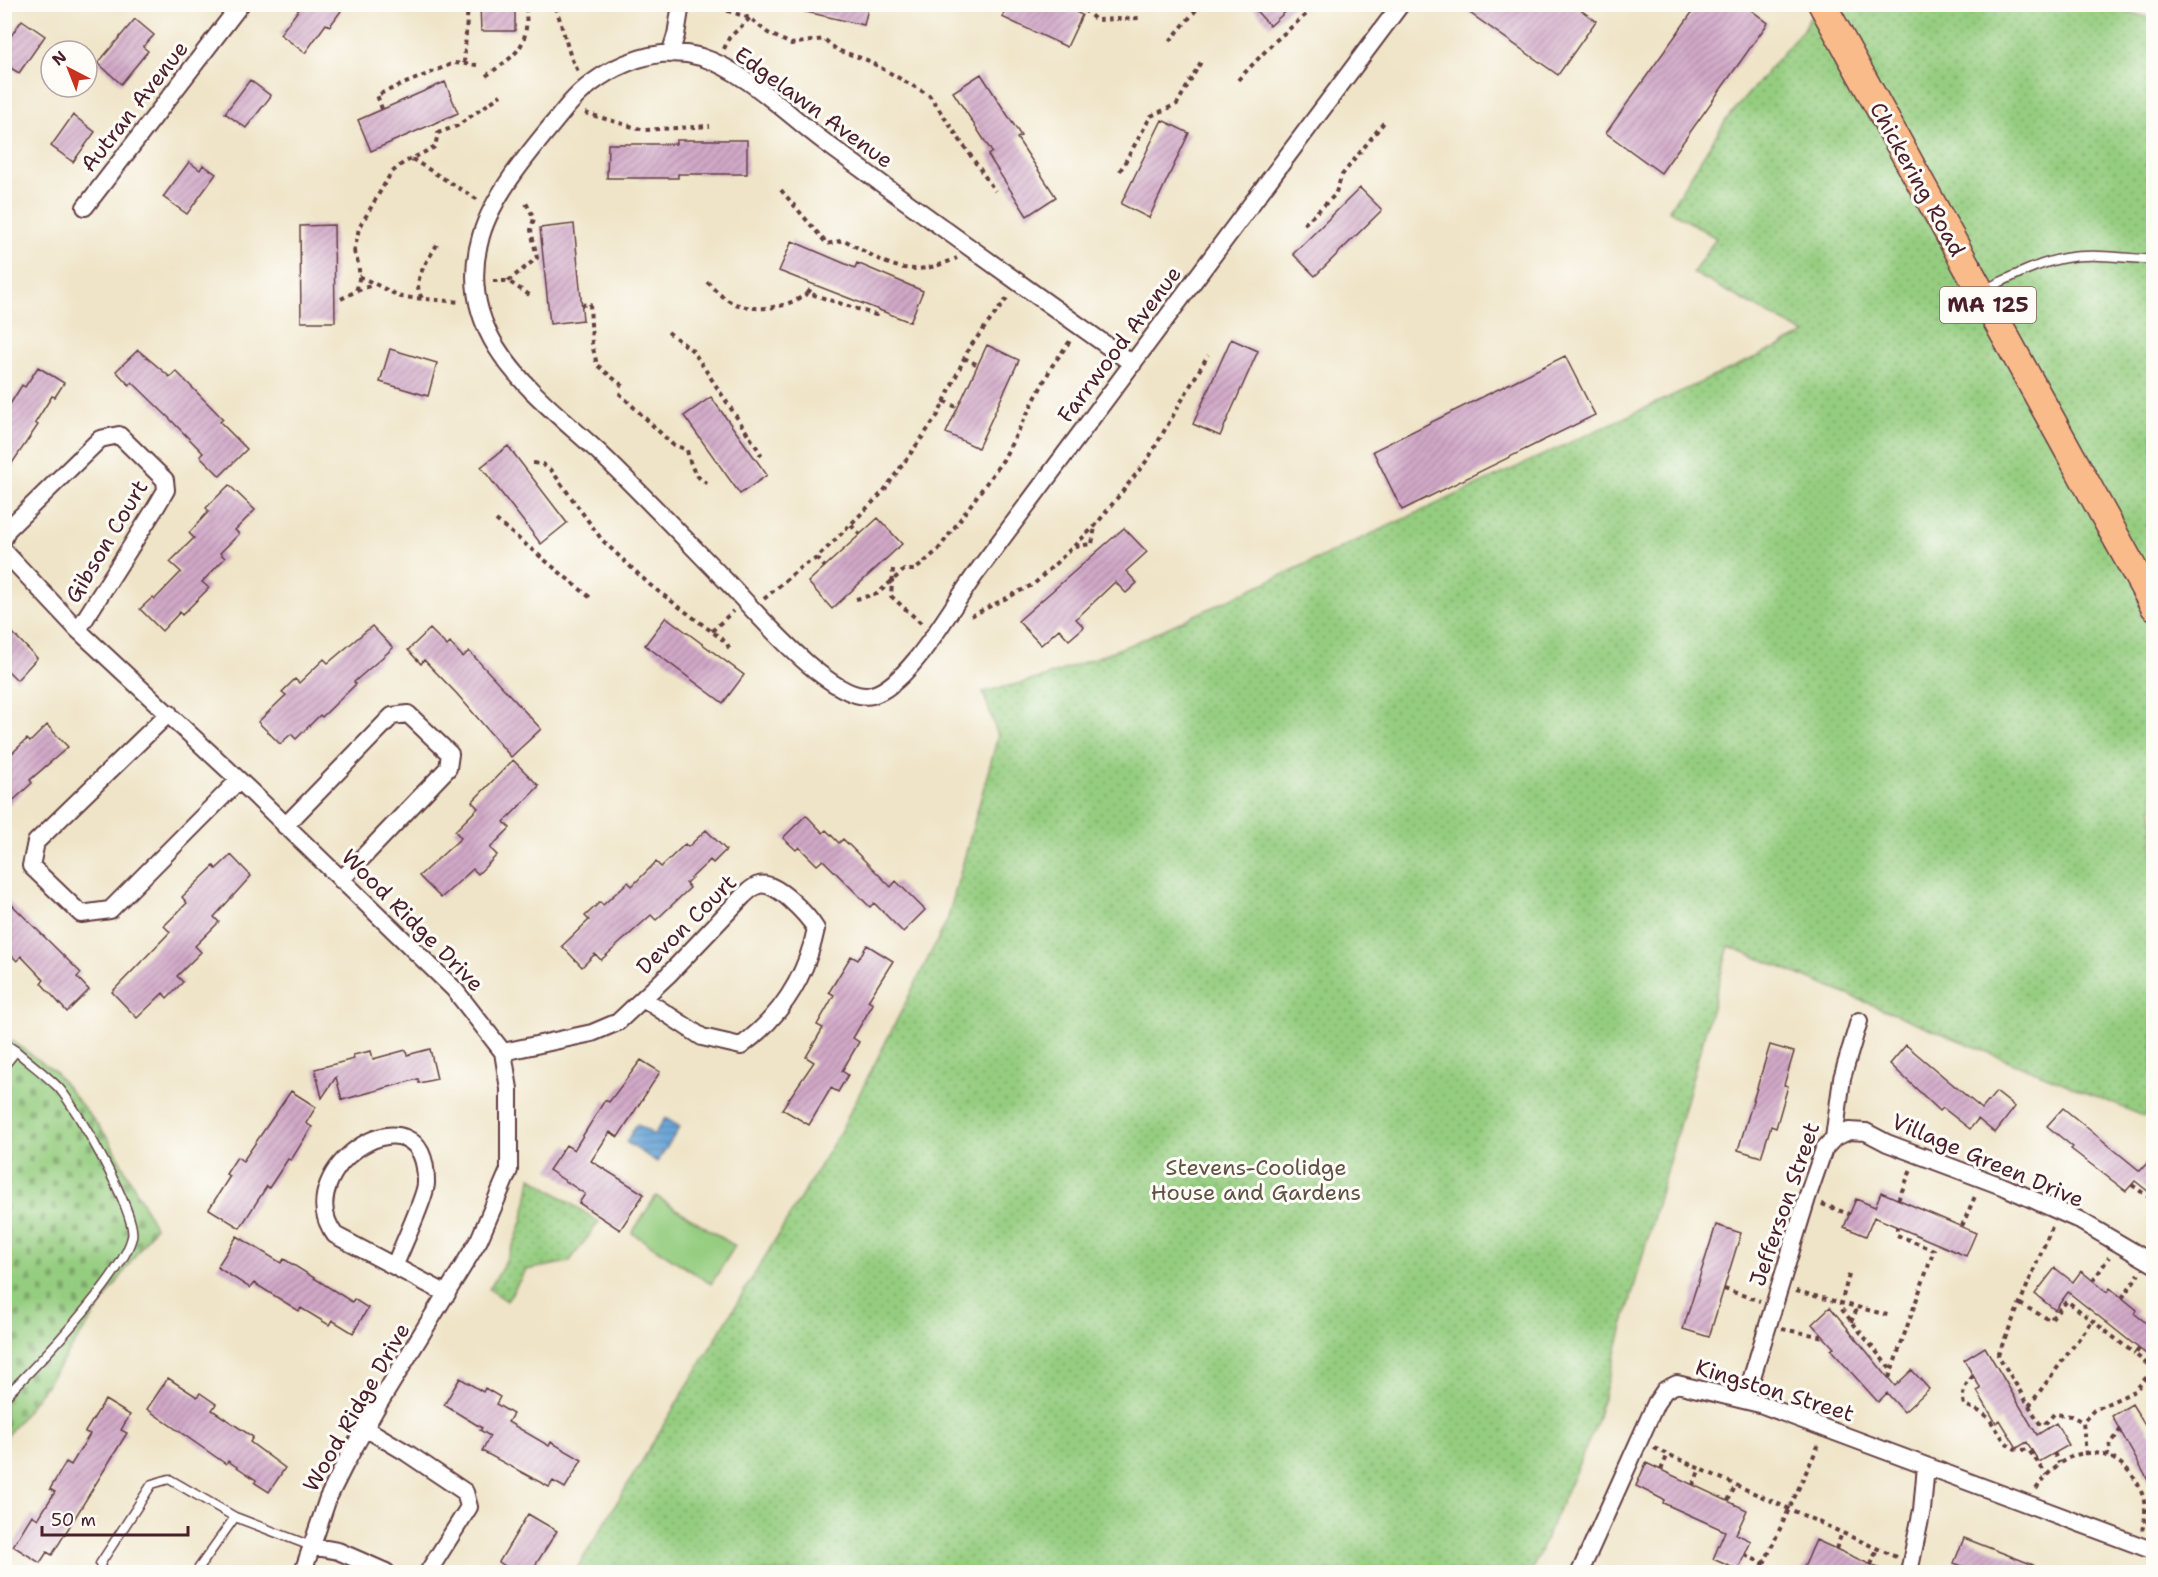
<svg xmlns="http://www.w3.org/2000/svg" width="2158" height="1577" viewBox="0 0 2158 1577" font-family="'Shantell Sans',sans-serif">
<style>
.cemetery{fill:url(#cemetery-stones);stroke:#707656;stroke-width:1.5}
.park{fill:url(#park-dots);stroke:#707656;stroke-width:1.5}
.garden{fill:#95cd80;stroke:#707656;stroke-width:1.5}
.water{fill:url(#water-rules);stroke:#566080;stroke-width:1.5}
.building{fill:url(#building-hatch)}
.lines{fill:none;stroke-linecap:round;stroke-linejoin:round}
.service-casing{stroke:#633d42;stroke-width:11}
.minor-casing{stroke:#633d42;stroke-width:20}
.primary-casing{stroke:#633d42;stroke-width:30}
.path{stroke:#633d42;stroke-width:4;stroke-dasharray:4.5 4.5;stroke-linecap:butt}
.service{stroke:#fff;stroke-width:8}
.minor{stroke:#fff;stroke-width:16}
.primary{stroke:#fabb8b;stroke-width:27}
.labels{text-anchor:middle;stroke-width:6;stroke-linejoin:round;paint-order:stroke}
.shield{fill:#fdfcf7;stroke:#806168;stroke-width:1.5}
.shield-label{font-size:21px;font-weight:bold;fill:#4a1f2b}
.street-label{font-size:22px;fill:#4a1f2b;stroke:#fdfcf7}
.park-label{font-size:22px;fill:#605344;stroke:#fdfcf7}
</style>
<defs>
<pattern id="cemetery-stones" width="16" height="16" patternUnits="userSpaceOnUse" patternTransform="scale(1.5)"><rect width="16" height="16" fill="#95cd80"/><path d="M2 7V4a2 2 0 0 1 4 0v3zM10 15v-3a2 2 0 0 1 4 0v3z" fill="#7ca669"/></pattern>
<pattern id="park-dots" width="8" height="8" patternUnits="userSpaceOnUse" patternTransform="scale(1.5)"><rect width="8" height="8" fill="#95cd80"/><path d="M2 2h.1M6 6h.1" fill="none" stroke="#7ca669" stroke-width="1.8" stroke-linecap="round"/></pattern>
<pattern id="water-rules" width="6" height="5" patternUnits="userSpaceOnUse" patternTransform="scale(1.5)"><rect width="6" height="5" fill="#62a1d4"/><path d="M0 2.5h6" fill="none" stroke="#5383ac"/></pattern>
<pattern id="building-hatch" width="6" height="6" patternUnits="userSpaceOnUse" patternTransform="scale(1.5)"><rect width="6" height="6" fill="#d1a9c8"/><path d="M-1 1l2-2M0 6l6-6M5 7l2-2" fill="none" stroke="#ac89a3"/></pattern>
</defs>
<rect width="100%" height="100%" fill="#fdfcf7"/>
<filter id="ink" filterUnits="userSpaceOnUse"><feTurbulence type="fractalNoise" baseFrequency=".0167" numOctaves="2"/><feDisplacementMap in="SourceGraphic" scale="12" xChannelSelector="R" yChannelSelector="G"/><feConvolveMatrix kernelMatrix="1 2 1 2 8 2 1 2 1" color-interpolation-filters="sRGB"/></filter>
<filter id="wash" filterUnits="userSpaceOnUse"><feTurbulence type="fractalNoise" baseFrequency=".008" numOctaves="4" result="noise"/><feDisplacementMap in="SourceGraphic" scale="24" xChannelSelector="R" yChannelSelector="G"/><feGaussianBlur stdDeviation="1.35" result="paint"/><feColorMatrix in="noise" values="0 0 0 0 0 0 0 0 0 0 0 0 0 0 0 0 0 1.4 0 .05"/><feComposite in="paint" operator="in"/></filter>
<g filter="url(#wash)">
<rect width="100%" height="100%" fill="#efe4c7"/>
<!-- cemetery -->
<path class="cemetery" d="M5,1036L54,1071L108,1138L155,1227L44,1388L5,1438Z"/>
<!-- park -->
<path class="park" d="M2101,4L2153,19V1120L1729,946L1595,1427L1531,1572H575L839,1134L947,921L998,736L983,692L1042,678L1132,644L1806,334L1693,273L1716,238L1669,210L1726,120L1806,26L1816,5Z
M531,1177L599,1222L569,1262L526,1270L507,1301L489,1289C513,1253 526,1220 531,1177Z"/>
<!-- garden -->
<path class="garden" d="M656,1196L735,1246L711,1284L632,1233Z"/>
<!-- water -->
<path class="water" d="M665,1118L680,1127L657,1162L626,1142L637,1124L654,1135Z"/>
<g id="blocks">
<!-- building -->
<path class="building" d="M303,4H332L341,11L330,26L326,24L305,53L280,34Z
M480,4H515V31H481Z
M803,4H869L864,25L802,11Z
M1008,4H1059L1082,15L1067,47L1002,17Z
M1250,4H1294L1270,26Z
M1457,4H1572L1596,21L1558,75Z
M1698,4H1743L1768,23L1661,173L1606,133Z
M135,19L154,35L143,47L148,51L121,84L98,63Z
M22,20L45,36L19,73L4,64V46Z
M981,74L1021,136L1017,138L1056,197L1027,216L988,155L992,152L953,92Z
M250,80L271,96L246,128L225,113Z
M445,82L458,113L371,151L358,120Z
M73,115L95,132L73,162L51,146Z
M1162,120L1189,133L1149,218L1121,204Z
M676,140H747V174H678V178H607L608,144H676Z
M189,162L200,170L203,165L216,174L187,214L163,197Z
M1360,188L1382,210L1315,276L1293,254Z
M574,224L583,320L550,324L540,228Z
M334,225L335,322H301L300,226Z
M792,241L855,268L857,263L923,291L910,322L779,271Z
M1231,339L1258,351L1220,436L1193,424Z
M987,345L1019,360L978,448L946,433Z
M390,349L437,363L428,396L380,382Z
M138,350L170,377L176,371L223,419L220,422L247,449L220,476L200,456L203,453L169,418L132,382L129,385L116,371Z
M1565,356L1595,415L1402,510L1373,451Z
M38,367L64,383L55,397L52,396L35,423L38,425L4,475V414L22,385L25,387Z
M711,397L767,475L740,494L684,416Z
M508,446L567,523L541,544L481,467Z
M229,485L255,510L235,530L239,534L220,553L225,558L202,582L209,588L182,615L180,612L162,631L140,609L153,597L155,599L181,572L170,562L194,538L189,533L209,511L206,508Z
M878,518L902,544L832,609L808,582Z
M1124,528L1147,552L1126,571L1137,583L1126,593L1115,582L1076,619L1084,627L1069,640L1059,629L1041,645L1018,621Z
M666,617L744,675L723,703L645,645Z
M4,624L37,658L17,680L4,667Z
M372,626L393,648L354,682L356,684L322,717L320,715L296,739L291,734L280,744L258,722L286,695L282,692L295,679L299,683L324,659L328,663Z
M430,629L447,646L450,643L463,657L469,651L541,729L511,757L457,694L424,660L421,664L408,650Z
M47,725L68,747L30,780L32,783L4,809V761L27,739L30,742Z
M513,760L539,786L504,822L510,828L490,848L497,855L478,874L473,869L441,898L419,876L461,838L455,831L478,808L472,802Z
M806,815L823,833L826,830L839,843L843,839L891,887L896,881L925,910L903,932L874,903L870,907L823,860L817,865L799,847L796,850L783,838Z
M706,830L726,850L713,863L710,860L686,883L690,888L656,920L651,915L601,960L595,954L582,967L562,946L589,920L585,916L600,902L603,905L628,882L632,886L656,862L661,867L685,844L688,847Z
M231,855L251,876L214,917L219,922L195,946L201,952L177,976L183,982L167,998L163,993L137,1018L112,992L170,932L164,926L187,903L182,897L214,866L216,869Z
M4,897L81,973L77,977L89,990L67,1012L41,983L44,980L21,956L17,961L4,948Z
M867,945L893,961L868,1001L873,1004L853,1038L859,1042L842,1071L848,1075L838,1092L831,1088L809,1125L782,1109L814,1062L806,1057L823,1028L817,1025L834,995L829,992L851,956L858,960Z
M1770,1045L1794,1052L1784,1085L1788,1086L1776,1128L1771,1126L1761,1157L1738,1150Z
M1906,1045L1982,1109L1996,1092L2015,1107L1995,1133L1978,1119L1970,1129L1943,1108L1940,1111L1890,1064Z
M430,1049L437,1079L419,1083L418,1079L342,1100L336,1077L322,1098L315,1069L354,1059L353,1055L371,1051L373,1059L406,1050L407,1055Z
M641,1060L660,1072L618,1137L610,1132L591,1161L644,1194L620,1230L579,1203L585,1194L549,1170L566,1145L574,1150L605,1100L609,1102Z
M291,1091L316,1107L306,1123L312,1127L291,1160L288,1159L269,1188L267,1186L240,1228L209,1209L230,1176L226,1174L237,1157L243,1161Z
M2063,1108L2140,1171L2154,1155V1196L2135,1181L2126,1191L2071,1149L2073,1147L2047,1126Z
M1881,1192L1976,1233L1966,1256L1874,1217L1866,1236L1844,1227L1856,1199L1875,1207Z
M1716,1225L1741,1233L1709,1337L1683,1329Z
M237,1236L281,1263L284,1259L352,1302L354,1299L368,1308L353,1333L332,1320L329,1325L301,1308L299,1311L254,1283L250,1288L217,1267Z
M2055,1268L2073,1282L2081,1271L2107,1292L2110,1288L2137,1310L2135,1314L2154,1329V1345L2146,1354L2068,1292L2055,1310L2035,1294Z
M1830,1307L1895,1386L1912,1370L1929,1389L1904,1412L1887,1393L1878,1402L1831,1350L1834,1348L1812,1324Z
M1985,1347L2037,1435L2056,1423L2069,1445L2039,1462L2027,1442L2017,1448L2000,1420L1996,1423L1977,1391L1981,1389L1964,1360Z
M168,1378L197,1397L200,1393L216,1404L212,1410L253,1437L250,1442L285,1468L269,1492L255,1483L256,1480L228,1461L226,1464L147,1409Z
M460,1378L483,1392L485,1388L500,1397L496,1404L513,1414L508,1422L549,1446L551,1442L582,1460L565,1488L553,1481L549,1487L482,1451L490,1436L480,1430L482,1428L444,1405Z
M105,1400L130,1415L121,1430L127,1433L52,1555L47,1552L40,1563L13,1546L32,1515L38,1519L55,1492L50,1489L66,1462L71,1465L90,1434L85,1432Z
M2132,1404L2154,1440V1491L2112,1416Z
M1646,1463L1747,1510L1736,1534L1751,1541L1738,1570L1713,1559L1725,1531L1663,1503L1664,1500L1636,1486Z
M528,1514L557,1531L531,1572H501L505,1566L499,1562Z
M1964,1538L2049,1571V1572H1978L1954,1563Z
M1816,1540L1836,1549L1887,1572H1802Z"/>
</g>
</g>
<g filter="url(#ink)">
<use href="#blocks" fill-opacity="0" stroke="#633d42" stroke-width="1.5"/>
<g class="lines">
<defs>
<path id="service" d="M1983,290C2010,278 2037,263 2065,258C2094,253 2125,258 2154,260
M4,1043L16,1051L4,1066
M4,1398C35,1367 123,1276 132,1237C138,1215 75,1105 58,1087C45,1074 30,1063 16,1051
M235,1517L311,1546
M102,1572L100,1564L152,1484L169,1479L235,1517L196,1572"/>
<path id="minor" d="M670,54L676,35L681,4
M85,207L241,4
M1133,364C1030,291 928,218 826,143C789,116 746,71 701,57C651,43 596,71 565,109C536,145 494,191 481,236C451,339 539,396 604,457C646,498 687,541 728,583C754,610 835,706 872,695C910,685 952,605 977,572C1118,383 1259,193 1401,4
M4,538L7,530L100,439L119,435L165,480L166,490L156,507L78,630
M4,551L78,630L239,780L454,989L503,1052L509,1089V1170L479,1240L375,1410L345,1464L328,1498L303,1572
M169,713L36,842L31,866L81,914L110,910L239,780
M285,826L392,716L408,714L450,754L448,768L341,880
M503,1052L592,1033L618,1022L668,975L743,896C748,892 753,886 759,885C776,880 808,916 816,929C806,977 780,1017 741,1046L702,1037L644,999
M1834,1138L1849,1131L1866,1132L1887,1143L2007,1188L2077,1219L2154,1264
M395,1265C401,1249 426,1196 426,1183C427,1079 285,1169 335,1235L447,1294
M1745,1400L1807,1198L1824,1149L1834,1138L1842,1078L1859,1021
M365,1428L407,1453L465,1492L469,1507L428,1572
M311,1546L338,1551L386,1572
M1580,1572L1656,1403L1665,1390L1677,1384L1760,1404L2154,1551
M1909,1572L1922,1510L1926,1466"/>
<path id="primary" d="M1822,4L2154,606"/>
</defs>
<!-- service casing -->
<use href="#service" class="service-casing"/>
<!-- minor casing -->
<use href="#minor" class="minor-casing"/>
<!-- primary casing -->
<use href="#primary" class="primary-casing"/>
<!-- path -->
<path class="path" d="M722,4L725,10L750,18L768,33L791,44L824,39L837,50L867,60L929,95L995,191
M1077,4L1096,20L1140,18
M1141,4L1142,5
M556,7L571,58L579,73
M468,9H481
M1170,41L1201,4
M724,49L729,38L750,18
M464,63L468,4
M486,76C516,54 529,49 526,9L556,7
M1238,80L1273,43L1318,4
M382,109L377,95L454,63L477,65
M585,113L644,130L710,126
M412,159L478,200
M1120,171L1151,116L1177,104L1202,60
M781,190L827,244L844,240C888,264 906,281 957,258
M1304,224L1335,195L1342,175L1385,121
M354,252L359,228L391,173L403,163L435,147L438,133L457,126L501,95
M359,276L401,297L461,302
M493,281H508L531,296
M508,281L537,258L531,230L534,218L526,203
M707,282C715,289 724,299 733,303C758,313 787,308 808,293L876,315L879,309
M357,291L372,285
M808,293L812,287
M422,298C410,281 429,259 438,243
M341,299L356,291C361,278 360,265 354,252L349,251
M581,305L590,304L592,344L597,365L624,387
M668,332L693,351L761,454L756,459
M964,358L978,365
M619,393L672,444L687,450C691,467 694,477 710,485
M944,401L958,408
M533,463L542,464L552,471L602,540L650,585L727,643L730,651
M496,520L592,599
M851,525L860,535
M1075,546L1092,544L1095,527
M817,558L825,567
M893,569L891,596L921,623
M764,599L802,566L817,558L883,492L938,415L969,348L1009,296
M856,599L877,594L904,570H915L938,550L1003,460L1052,366L1070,341
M971,616L1034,584L1095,526L1148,459L1208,355
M712,631L733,611
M2132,1185L2154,1201
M1898,1200L1911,1170
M1822,1204L1849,1214
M1962,1226L1976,1194
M2052,1227L1998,1355L2040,1424L2044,1425L2054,1414L2071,1416L2083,1422
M2147,1241L2154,1232
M1849,1275L1840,1307L1891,1370
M2093,1281L2109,1257
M1724,1289L1760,1301
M1796,1291L1891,1316
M2122,1298L2139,1274
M2020,1304L2050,1320L2067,1301L2135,1354
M1851,1322L1858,1307
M2147,1324L2154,1315
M1782,1329L1824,1337
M2139,1349L2135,1354L2153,1369
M1973,1376C1965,1385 1961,1392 1964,1405C1972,1408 1980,1411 1986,1416C2000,1429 2005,1455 2028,1449L2047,1475
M1889,1378L1934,1250L1897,1235V1227
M2029,1406L2092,1321
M1654,1448L1896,1557
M2054,1453L2059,1463
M2086,1455L2083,1422L2094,1410L2135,1391L2154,1368
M2107,1457L2111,1444L2120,1430
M1661,1470L1668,1454
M1693,1485L1700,1469
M2036,1489C2046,1476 2055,1464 2071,1457C2115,1438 2157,1489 2142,1530
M1728,1501L1736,1485
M1836,1549L1842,1533
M1745,1555L1781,1572
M1871,1565L1877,1549
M1760,1572L1820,1442"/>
<!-- service -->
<use href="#service" class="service"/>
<!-- minor -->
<use href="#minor" class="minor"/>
<!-- primary -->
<use href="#primary" class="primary"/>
</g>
</g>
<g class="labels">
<!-- shield labels -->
<rect class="shield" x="1940" y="287" width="96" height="36" rx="4.5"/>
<g class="shield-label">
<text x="1988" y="312">MA 125</text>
</g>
<!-- street labels -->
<g class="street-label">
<text transform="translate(134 106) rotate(-52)" y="8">Autran Avenue</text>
<text transform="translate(814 107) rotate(36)" y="8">Edgelawn Avenue</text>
<text transform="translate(1918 179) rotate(61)" y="8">Chickering Road</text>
<text transform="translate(1119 344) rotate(-53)" y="8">Farrwood Avenue</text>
<text transform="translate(106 541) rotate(-59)" y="8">Gibson Court</text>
<text transform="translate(413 920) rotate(45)" y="8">Wood Ridge Drive</text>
<text transform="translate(686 924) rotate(-45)" y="8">Devon Court</text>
<text transform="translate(1988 1160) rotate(23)" y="8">Village Green Drive</text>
<text transform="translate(1784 1204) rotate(-71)" y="8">Jefferson Street</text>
<text transform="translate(1775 1390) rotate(17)" y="8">Kingston Street</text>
<text transform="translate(356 1407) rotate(-60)" y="8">Wood Ridge Drive</text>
</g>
<!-- park labels -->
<g class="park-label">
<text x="1256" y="1175">Stevens-Coolidge<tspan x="1256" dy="25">House and Gardens</tspan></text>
</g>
</g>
<!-- margin -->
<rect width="2158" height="1577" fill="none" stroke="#fdfcf7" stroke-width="24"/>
<!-- north arrow -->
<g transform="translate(69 69) rotate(318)"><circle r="28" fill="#fdfcf7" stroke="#b5a4a5" stroke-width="1.5"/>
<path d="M0-4.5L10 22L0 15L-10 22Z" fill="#c8321e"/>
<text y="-9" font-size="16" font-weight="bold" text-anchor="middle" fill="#4a1f2b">N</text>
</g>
<!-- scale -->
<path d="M42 1526v9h146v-9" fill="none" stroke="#4a1f2b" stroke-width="3"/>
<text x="51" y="1526" font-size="18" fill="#4a1f2b" stroke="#fdfcf7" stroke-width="4.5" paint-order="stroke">50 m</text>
</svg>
